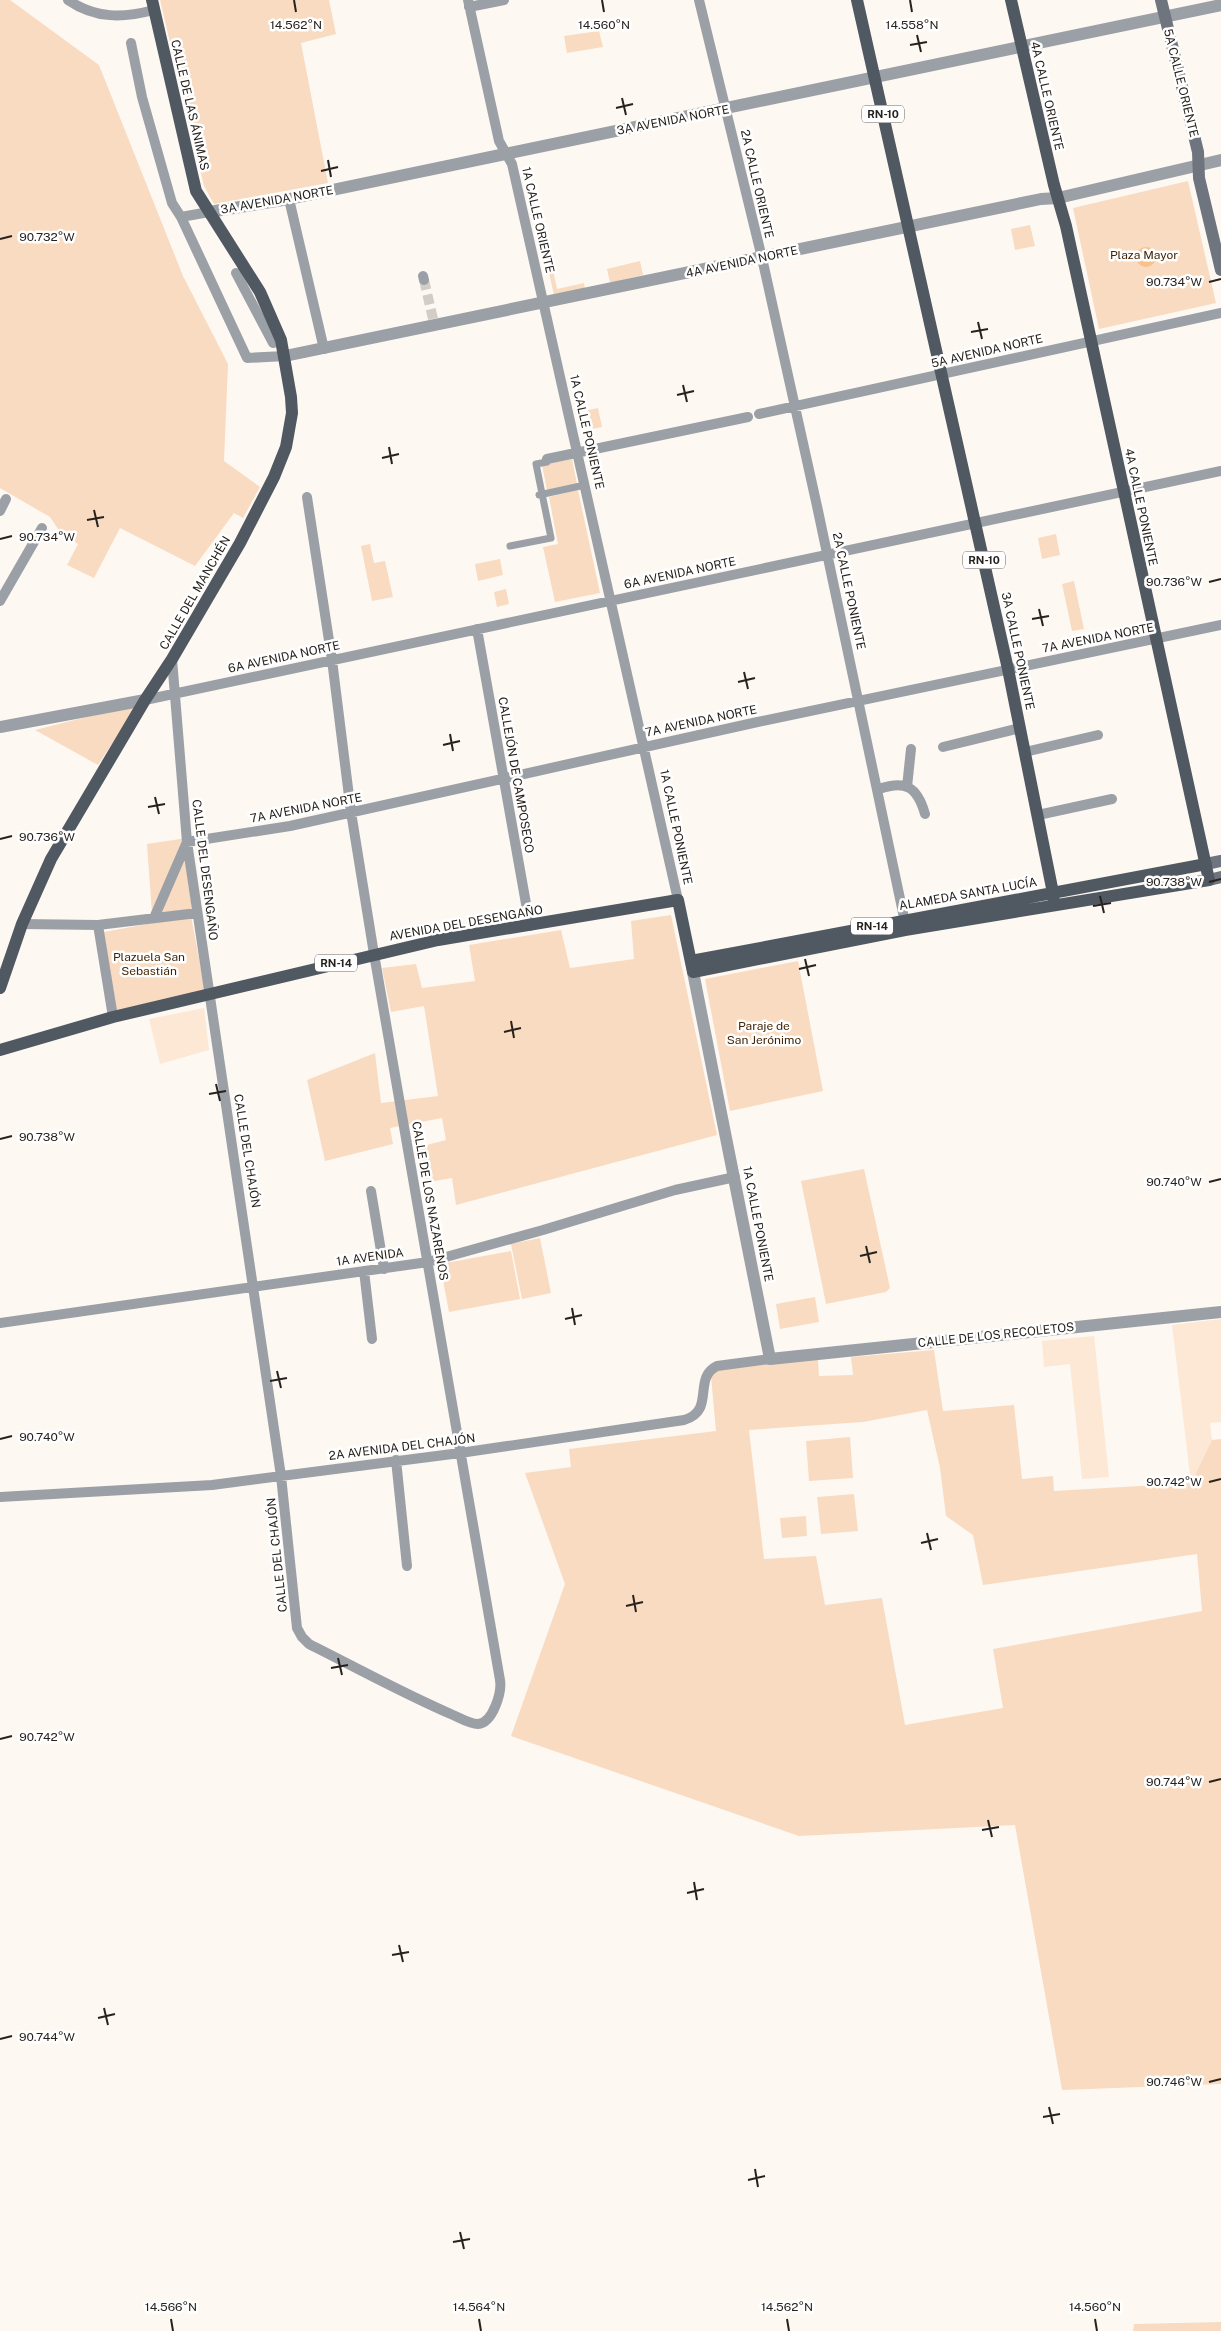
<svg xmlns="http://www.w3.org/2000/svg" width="1221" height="2331" viewBox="0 0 1221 2331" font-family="'Public Sans',sans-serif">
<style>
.built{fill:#fce8d5}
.green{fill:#f8dbc1;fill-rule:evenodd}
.water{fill:#f9c18b}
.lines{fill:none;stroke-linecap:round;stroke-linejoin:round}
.minor-tunnel{stroke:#d3cdc8;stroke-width:10;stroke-dasharray:10 5;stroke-linecap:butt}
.pedestrian{stroke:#9ba0a6;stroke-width:7}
.minor{stroke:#9ba0a6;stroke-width:10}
.tertiary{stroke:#9ba0a6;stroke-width:12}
.secondary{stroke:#6f757e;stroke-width:12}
.primary{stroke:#505862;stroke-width:12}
.ticks{fill:none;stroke:#27221d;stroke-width:2}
.labels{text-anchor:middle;stroke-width:5;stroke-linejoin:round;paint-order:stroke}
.shield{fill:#fff;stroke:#686461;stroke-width:1}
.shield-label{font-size:11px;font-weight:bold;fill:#27221d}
.street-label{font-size:12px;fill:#27221d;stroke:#fff}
.park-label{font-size:12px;fill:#402506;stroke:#fff}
.ticks-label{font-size:12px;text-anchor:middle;fill:#27221d;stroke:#fff;stroke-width:5;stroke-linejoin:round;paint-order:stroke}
</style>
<rect width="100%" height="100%" fill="#fef8f3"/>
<!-- built -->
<path class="built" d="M204,1008L209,1050L160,1064L149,1019Z
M1221,1319V1422L1210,1423L1212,1440L1191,1483L1172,1325Z
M1094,1336L1109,1477L1082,1479L1070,1364L1044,1367L1042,1341Z"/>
<!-- green -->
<path class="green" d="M0,0H10L99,65L183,276L228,364L224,461L260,487L243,518L234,513L195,566L120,528L94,578L67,565L78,544L60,532L50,517L0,488Z
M160,0H329L336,34L301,43L328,183L214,204L204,186Z
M599,31L603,47L567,53L564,36Z
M1188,181L1216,303L1099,329L1073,208Z
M1030,225L1035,246L1015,250L1011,229Z
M544,228L557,289L584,283L585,289L554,295L539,229Z
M640,261L643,275L610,283L607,269Z
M598,408L602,427L592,429L588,410Z
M572,459L577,484L547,490L542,465Z
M578,490L600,593L555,602L543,547L558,544L549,497Z
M1056,534L1060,555L1042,559L1038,538Z
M370,544L374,563L385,561L393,597L372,601L361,546Z
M500,559L503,575L478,581L475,564Z
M1074,581L1084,629L1072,631L1062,584Z
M506,589L509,604L497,607L494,592Z
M138,704L98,765L35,730Z
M187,838L152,914L147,844Z
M186,851L192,911L159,915Z
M671,915L717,1135L456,1205L452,1178L423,1183L415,1148L446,1140L442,1118L390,1128L393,1144L325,1161L307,1080L375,1053L381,1103L438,1096L424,1006L391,1012L382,968L416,964L422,988L475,981L469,945L561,930L570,968L634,959L631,921Z
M191,916L205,990L116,1013L104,932Z
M798,961L823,1091L730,1111L705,979Z
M864,1169L890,1288L886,1292L826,1304L801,1181Z
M540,1238L551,1293L522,1299L511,1244Z
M511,1251L520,1299L449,1312L440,1264Z
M815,1297L819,1322L780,1329L776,1304Z
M934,1350L943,1411L1014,1405L1022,1479L1053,1476L1054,1491L1191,1483L1212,1440L1221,1439V2084L1062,2090L1015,1825L799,1836L511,1736L565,1584L525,1473L571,1467L569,1449L716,1431L711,1376L717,1369L818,1359L819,1376L853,1375L851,1357ZM927,1410L940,1468L946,1516L973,1535L983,1585L1197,1554L1202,1611L993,1649L1003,1708L905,1725L882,1598L825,1605L816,1556L764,1559L749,1430L863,1422Z
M850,1437L853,1478L809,1481L806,1441Z
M854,1494L858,1531L821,1534L817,1497Z
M806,1516L807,1536L782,1538L780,1518Z
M1221,2322V2331H1133L1134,2324Z"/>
<!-- water -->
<path class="water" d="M1136 257a10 10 0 1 1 20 0a10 10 0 1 1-20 0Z"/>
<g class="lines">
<!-- minor-tunnel -->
<path class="minor-tunnel" d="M424,280L433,319"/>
<!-- pedestrian -->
<path class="pedestrian" d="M539,495L585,485
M510,546L551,538L536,464L547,462V459"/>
<!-- minor -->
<path class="minor" d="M68,0C96,19 123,18 154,10
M468,0L499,141L512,164L678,900
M699,0L762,258L817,506L906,927
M469,7L504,0
M131,43L142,97L172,203L181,217L247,358L285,356
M289,199L324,349
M181,217L209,212
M236,273L273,343L281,340
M423,276L424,280
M759,414L1221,313
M547,459L748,417
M0,511L6,499
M0,601L42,528
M477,629L530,926
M172,659L187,842L281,1476L297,1628L302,1637L309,1644C357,1668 404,1694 453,1715C460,1718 470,1724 478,1724C493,1723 502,1692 500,1680L374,954L351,812L332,660L307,497
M145,700L1221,471
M943,747L1020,728
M1025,752L1098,735
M907,787L911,749
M879,789C905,780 917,786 925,814
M1038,815L1112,799
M154,918L187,842L290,826L753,723L1221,625
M22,924L98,925L197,913
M98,925L113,1017
M371,1191L384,1269
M364,1271L372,1339
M0,1323L428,1262L543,1230L675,1190L735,1177
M396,1460L407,1566
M0,1497L212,1485L460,1453L684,1420C716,1411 692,1378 717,1366L770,1359"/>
<!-- tertiary -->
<path class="tertiary" d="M209,212L289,199L1221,5
M285,356L1041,199L1058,198L1221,160
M0,727L145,700
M693,972L770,1359L1221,1312"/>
<!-- secondary -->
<path class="secondary" d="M1161,0L1198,152L1199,178L1221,270
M1206,864L1221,861
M1209,880L1221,877"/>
<!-- primary -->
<path class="primary" d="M857,0L1008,669L1053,893L1054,905
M691,961L1206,864
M0,988L22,924L51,859L145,700L172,659L240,543L274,477L286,447L292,413L291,397L281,340L260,292L196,191L152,0
M0,1050L113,1017L438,940L678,900L693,972L905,930L1209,880L1066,226L1054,185L1011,0"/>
</g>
<!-- ticks -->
<path class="ticks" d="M294,0L296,12M602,0L604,12M910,0L912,12M917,35L921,52M910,45L927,42M622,98L626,115M616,108L633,104M328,160L331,177M321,171L338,167M0,239L12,236M1209,282L1221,279M978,322L982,339M971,332L988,329M683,385L687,402M677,395L694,391M389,447L392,464M382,458L399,454M94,510L98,527M87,520L104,517M0,539L12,536M1209,582L1221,579M1039,609L1043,626M1032,619L1049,616M744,672L748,689M738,682L755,678M450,734L453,751M443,745L460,741M155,797L159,814M148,807L165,804M0,839L12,836M1209,882L1221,879M1100,896L1104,913M1093,906L1111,903M805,959L809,976M799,969L816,965M511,1021L514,1038M504,1032L521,1028M216,1084L220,1101M209,1094L226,1091M0,1139L12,1136M1209,1182L1221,1179M866,1246L870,1263M860,1256L877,1252M572,1308L575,1325M565,1319L582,1315M277,1371L281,1388M270,1381L287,1378M0,1439L12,1436M1209,1482L1221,1479M927,1533L931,1550M921,1543L938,1539M633,1595L636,1612M626,1606L643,1602M338,1658L342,1675M331,1668L348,1665M0,1739L12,1736M1209,1782L1221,1779M988,1820L992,1837M982,1830L999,1827M694,1882L697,1900M687,1893L704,1889M399,1945L403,1962M392,1955L409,1952M104,2008L108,2025M98,2018L115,2014M0,2039L12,2036M1209,2082L1221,2079M1049,2107L1053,2124M1043,2117L1060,2114M755,2169L758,2187M748,2180L765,2176M460,2232L464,2249M453,2242L470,2239M171,2319L173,2331M479,2319L481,2331M787,2319L789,2331M1095,2319L1097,2331"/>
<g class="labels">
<!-- shield labels -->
<g class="shield">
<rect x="862" y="105.5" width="42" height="17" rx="4"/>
<rect x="963" y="551.5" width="42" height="17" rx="4"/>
<rect x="851" y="917.5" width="42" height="17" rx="4"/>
<rect x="315" y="954.5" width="42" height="17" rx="4"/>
</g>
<g class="shield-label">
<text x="883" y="118">RN-10</text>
<text x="984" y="564">RN-10</text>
<text x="872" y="930">RN-14</text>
<text x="336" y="967">RN-14</text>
</g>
<!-- street labels -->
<g class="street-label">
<text transform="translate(1181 83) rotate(76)" y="4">5A CALLE ORIENTE</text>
<text transform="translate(1047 96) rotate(77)" y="4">4A CALLE ORIENTE</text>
<text transform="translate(190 105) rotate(77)" y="4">CALLE DE LAS ÁNIMAS</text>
<text transform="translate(673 120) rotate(-11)" y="4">3A AVENIDA NORTE</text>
<text transform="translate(757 184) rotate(77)" y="4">2A CALLE ORIENTE</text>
<text transform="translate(277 200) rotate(-10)" y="4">3A AVENIDA NORTE</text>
<text transform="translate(538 220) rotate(77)" y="4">1A CALLE ORIENTE</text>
<text transform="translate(742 262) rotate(-12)" y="4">4A AVENIDA NORTE</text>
<text transform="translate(987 351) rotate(-13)" y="4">5A AVENIDA NORTE</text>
<text transform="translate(587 432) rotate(77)" y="4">1A CALLE PONIENTE</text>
<text transform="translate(1141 507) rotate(78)" y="4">4A CALLE PONIENTE</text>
<text transform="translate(680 573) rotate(-12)" y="4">6A AVENIDA NORTE</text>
<text transform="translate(849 591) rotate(78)" y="4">2A CALLE PONIENTE</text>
<text transform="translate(195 593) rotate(-60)" y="4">CALLE DEL MANCHÉN</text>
<text transform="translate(1098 638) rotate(-11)" y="4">7A AVENIDA NORTE</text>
<text transform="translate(1018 651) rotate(78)" y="4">3A CALLE PONIENTE</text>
<text transform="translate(284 657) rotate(-12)" y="4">6A AVENIDA NORTE</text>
<text transform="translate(701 721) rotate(-12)" y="4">7A AVENIDA NORTE</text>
<text transform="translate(516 775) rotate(80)" y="4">CALLEJÓN DE CAMPOSECO</text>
<text transform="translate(306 808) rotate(-11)" y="4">7A AVENIDA NORTE</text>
<text transform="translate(676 827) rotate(78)" y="4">1A CALLE PONIENTE</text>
<text transform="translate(205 870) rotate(83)" y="4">CALLE DEL DESENGAÑO</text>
<text transform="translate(968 894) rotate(-10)" y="4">ALAMEDA SANTA LUCÍA</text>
<text transform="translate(466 923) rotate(-10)" y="4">AVENIDA DEL DESENGAÑO</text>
<text transform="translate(247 1151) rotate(81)" y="4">CALLE DEL CHAJÓN</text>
<text transform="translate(430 1201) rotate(80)" y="4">CALLE DE LOS NAZARENOS</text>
<text transform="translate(758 1224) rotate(79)" y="4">1A CALLE PONIENTE</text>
<text transform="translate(370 1257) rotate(-8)" y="4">1A AVENIDA</text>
<text transform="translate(996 1335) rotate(-6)" y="4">CALLE DE LOS RECOLETOS</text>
<text transform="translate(402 1447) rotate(-7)" y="4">2A AVENIDA DEL CHAJÓN</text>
<text transform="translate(277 1555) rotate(-96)" y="4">CALLE DEL CHAJÓN</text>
</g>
<!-- park labels -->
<g class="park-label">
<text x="1144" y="259">Plaza Mayor</text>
<text x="149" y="961">Plazuela San<tspan x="149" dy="14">Sebastián</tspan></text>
<text x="764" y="1030">Paraje de<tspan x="764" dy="14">San Jerónimo</tspan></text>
</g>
</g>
<g class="ticks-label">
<text x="296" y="29">14.562°N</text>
<text x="604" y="29">14.560°N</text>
<text x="912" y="29">14.558°N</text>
<text x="47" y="241">90.732°W</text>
<text x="1174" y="286">90.734°W</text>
<text x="47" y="541">90.734°W</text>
<text x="1174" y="586">90.736°W</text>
<text x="47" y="841">90.736°W</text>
<text x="1174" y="886">90.738°W</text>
<text x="47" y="1141">90.738°W</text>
<text x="1174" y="1186">90.740°W</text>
<text x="47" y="1441">90.740°W</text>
<text x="1174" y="1486">90.742°W</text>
<text x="47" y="1741">90.742°W</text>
<text x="1174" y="1786">90.744°W</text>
<text x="47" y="2041">90.744°W</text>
<text x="1174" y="2086">90.746°W</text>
<text x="171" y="2311">14.566°N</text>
<text x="479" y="2311">14.564°N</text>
<text x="787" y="2311">14.562°N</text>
<text x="1095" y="2311">14.560°N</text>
</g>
</svg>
